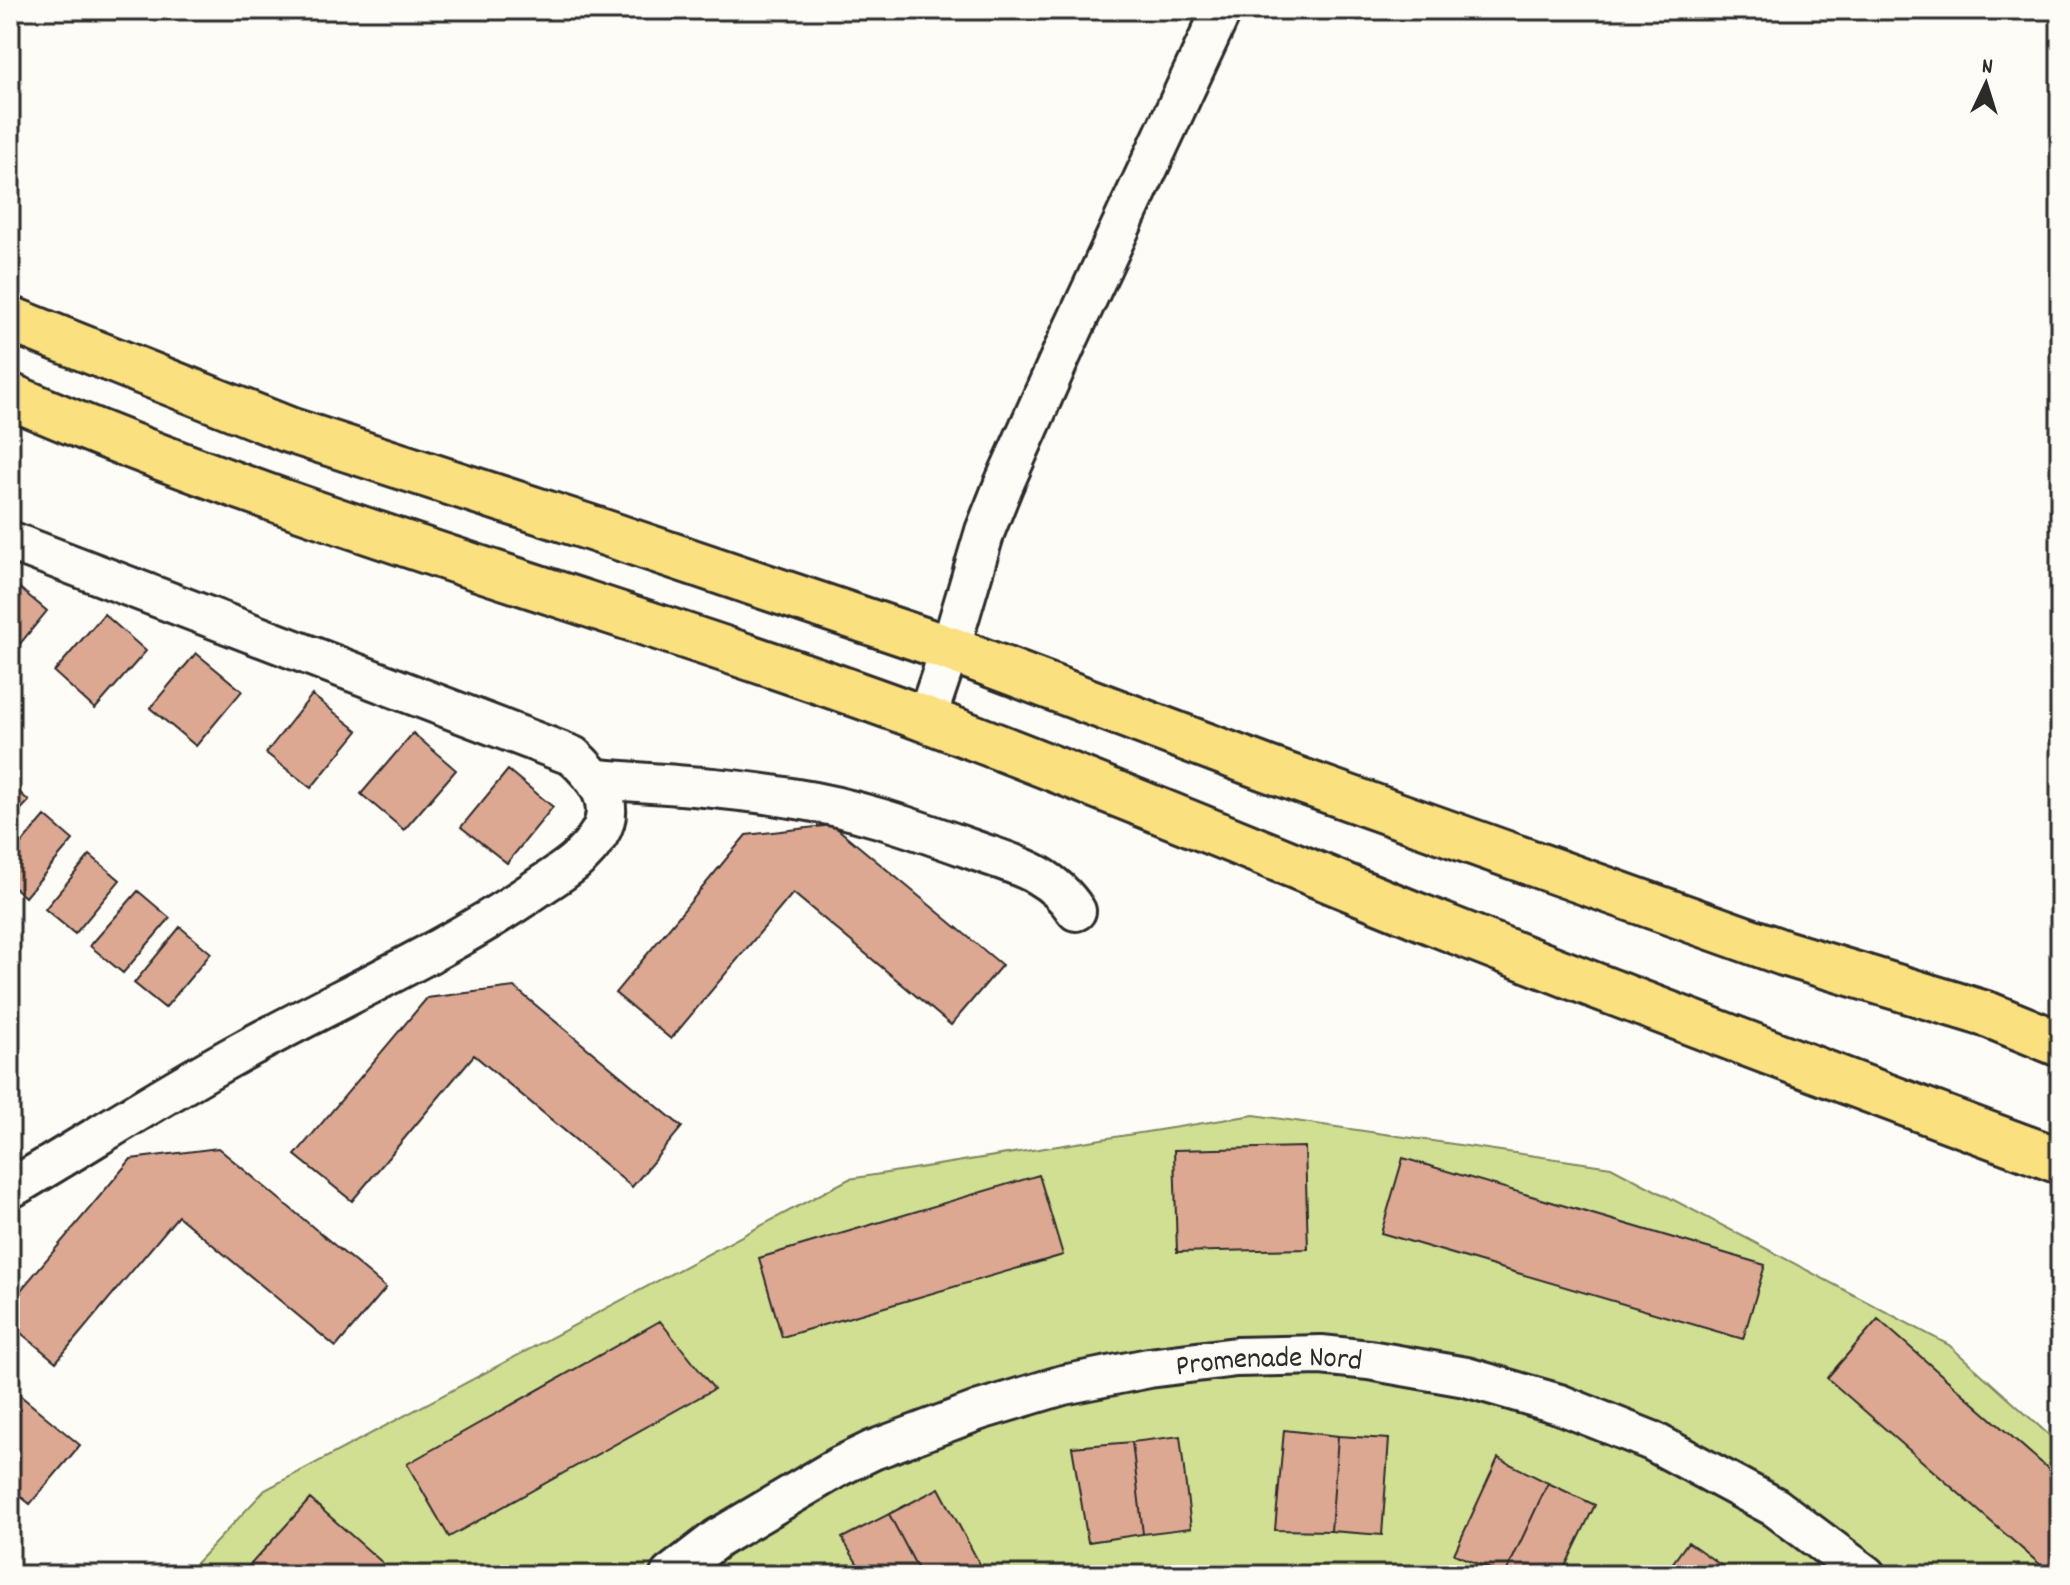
<svg xmlns="http://www.w3.org/2000/svg" width="2070" height="1585" viewBox="0 0 2070 1585" font-family="Dekko,sans-serif">
<style>
.green{fill:#d1df92;stroke:#7e855e;stroke-width:2}
.building{fill:#dda892;stroke:#2b2b2b;stroke-width:2}
.lines{fill:none;stroke-linecap:round;stroke-linejoin:round}
.minor-casing{stroke:#2b2b2b;stroke-width:44}
.trunk-casing{stroke:#2b2b2b;stroke-width:50}
.minor{stroke:#fdfcf7;stroke-width:38}
.trunk{stroke:#fbe080;stroke-width:44}
.labels{text-anchor:middle;stroke-width:6;stroke-linejoin:round;paint-order:stroke}
.street-label{font-size:30px;fill:#2b2b2b;stroke:#fdfcf7}
</style>
<rect width="100%" height="100%" fill="#fdfcf7"/>
<filter id="ink" filterUnits="userSpaceOnUse"><feTurbulence type="fractalNoise" baseFrequency=".0125" numOctaves="2"/><feDisplacementMap in="SourceGraphic" scale="16" xChannelSelector="R" yChannelSelector="G"/><feConvolveMatrix kernelMatrix="1 2 1 2 8 2 1 2 1" color-interpolation-filters="sRGB"/></filter>
<g filter="url(#ink)">
<!-- green -->
<path class="green" d="M1254,1115L1611,1167L1949,1345L2060,1445V1575H185L265,1490L849,1179Z"/>
<!-- building -->
<path class="building" d="M10,580L47,611L10,656Z
M104,614L146,651L95,709L54,672Z
M196,653L242,691L196,746L150,708Z
M312,695L358,731L311,788L266,753Z
M413,733L456,770L404,830L361,794Z
M508,770L553,807L507,863L461,827Z
M10,784L29,801L10,821Z
M45,816L73,840L25,897L10,884V857Z
M833,825L1002,965L951,1025L793,893L671,1039L615,993L746,835Z
M90,855L120,880L75,934L45,909Z
M138,891L170,918L123,973L90,946Z
M180,927L211,953L165,1008L134,983Z
M514,987L682,1127L632,1187L474,1055L352,1201L295,1155L427,998Z
M1305,1147L1308,1249L1177,1252L1174,1150Z
M218,1148L386,1288L336,1347L178,1216L56,1362L10,1324V1303L131,1159Z
M1403,1158L1765,1265L1743,1339L1381,1233Z
M1039,1175L1063,1255L782,1337L759,1258Z
M1878,1319L2060,1479V1575H2052L1827,1378Z
M660,1321L714,1389L449,1537L407,1464Z
M10,1387L80,1445L30,1504L10,1488Z
M1284,1430L1338,1436L1331,1531L1275,1530Z
M1180,1436L1191,1528L1143,1534L1132,1442Z
M1338,1436L1389,1439L1382,1535L1331,1531Z
M1132,1442L1143,1534L1088,1542L1072,1447Z
M1498,1458L1548,1483L1505,1575L1454,1554Z
M1548,1483L1595,1505L1561,1575H1505Z
M939,1488L984,1572L978,1575H921L889,1514Z
M310,1499L384,1564L374,1575H241Z
M889,1514L921,1575H864L842,1538Z
M1688,1542L1735,1575H1664Z"/>
<g class="lines">
<defs>
<g id="minor">
<path d="M10,541L573,756C595,776 618,803 599,834C584,859 560,873 536,889C445,952 341,997 244,1050C165,1093 88,1143 10,1189"/>
<path d="M926,720L950,649L985,531L1003,486L1067,342L1222,10"/>
<path d="M596,779C661,784 727,787 791,798C852,807 910,827 968,848C1011,864 1049,870 1076,911"/>
<path id="s1" d="M670,1575L718,1538L840,1466L873,1450L980,1410L1063,1385L1149,1368L1236,1357L1321,1355L1369,1360L1466,1377L1559,1404L1602,1421L1652,1441L1775,1507L1866,1575"/>
</g>
<path id="trunk" d="M10,319L289,430L588,527L950,649L1268,769L1784,953L1989,1015L2060,1044
M10,396C308,525 628,609 933,722C1098,784 1260,852 1423,918C1634,1002 1847,1082 2060,1161"/>
</defs>
<!-- minor casing -->
<use href="#minor" class="minor-casing"/>
<!-- trunk casing -->
<use href="#trunk" class="trunk-casing"/>
<!-- minor -->
<use href="#minor" class="minor"/>
<!-- trunk -->
<use href="#trunk" class="trunk"/>
</g>
</g>
<g class="labels">
<!-- street labels -->
<g class="street-label">
<text dy="10" stroke="none"><textPath href="#s1" startOffset="648">Promenade Nord</textPath></text>
</g>
</g>
<!-- margin -->
<rect width="2070" height="1585" fill="none" stroke="#fdfcf7" stroke-width="40"/>
<rect x="20" y="20" width="2030" height="1545" fill="none" stroke="#2b2b2b" stroke-width="3" filter="url(#ink)"/>
<!-- north arrow -->
<g transform="translate(1986 84) rotate(4)" stroke="#fdfcf7" stroke-width="6" paint-order="stroke">
<path d="M0-6L14 30L0 20L-14 30Z" fill="#2b2b2b"/>
<text y="-12" font-size="22" font-weight="bold" text-anchor="middle" fill="#2b2b2b">N</text>
</g>
</svg>
